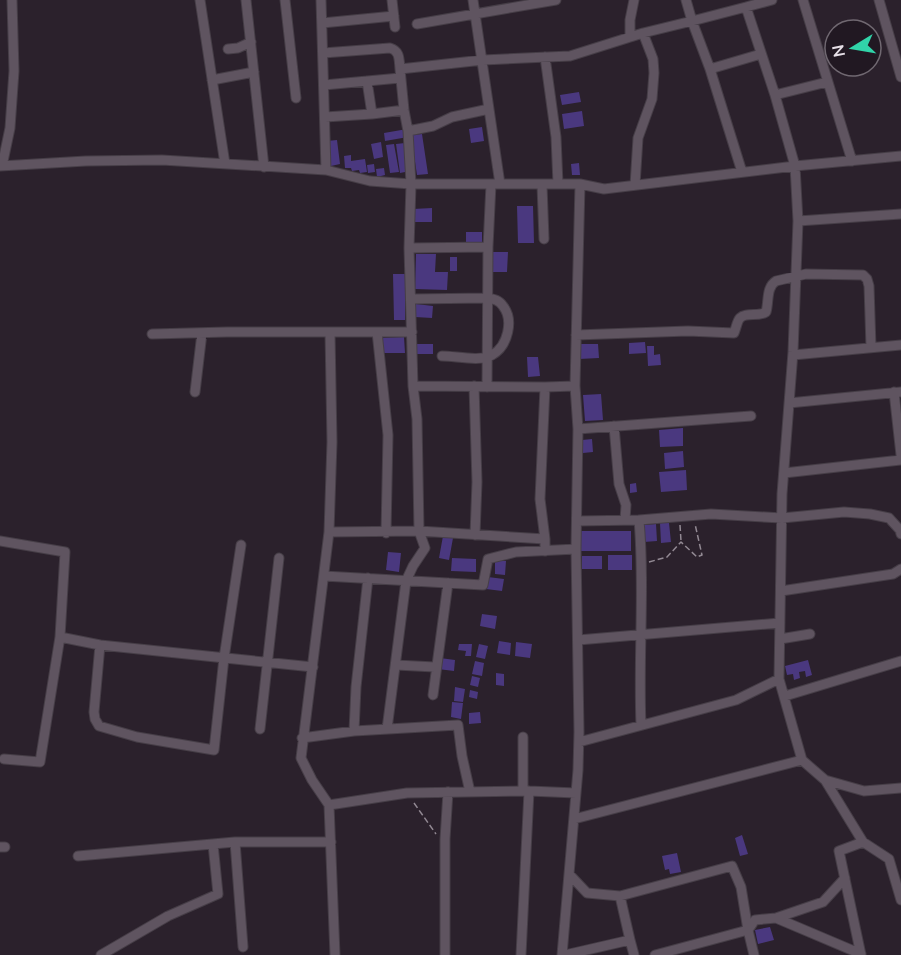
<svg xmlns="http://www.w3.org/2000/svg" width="901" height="955" viewBox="0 0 901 955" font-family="Mulish,sans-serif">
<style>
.building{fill:#4a387f}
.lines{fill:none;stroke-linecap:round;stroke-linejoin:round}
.minor-casing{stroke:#463e47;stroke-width:11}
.path{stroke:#928993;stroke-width:1.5;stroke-dasharray:6 3;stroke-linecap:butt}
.minor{stroke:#5f5460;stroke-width:9}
</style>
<rect width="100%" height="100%" fill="#2b212c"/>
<!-- building -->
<path class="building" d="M579,92L581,102L562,105L560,95Z
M582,111L584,126L564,129L562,114Z
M482,127L484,141L471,143L469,129Z
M407,129L408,137L385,141L384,133Z
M422,134L428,174L417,175L411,135Z
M337,140L340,164L331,166L327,141Z
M381,142L383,157L374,159L371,144Z
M405,143L410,171L400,173L396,144Z
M394,144L399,172L390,173L386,145Z
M351,155V161L365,159L367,172L360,173L359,170L352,171L351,168H345L344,156Z
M579,163L580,175H572L571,164Z
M374,164L375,172L368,173L367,165Z
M384,168L385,175L377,177L376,169Z
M517,206H533L534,243H518Z
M432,208V222H413V209Z
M466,232H482V243L466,244Z
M491,252H508L507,272H490Z
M416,254H436L435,272H448L447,290L415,289Z
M450,257H457V271H450Z
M393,274H405V320H394Z
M416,304L433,306L432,318L415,317Z
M404,337L405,353H381L380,338Z
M645,342L646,353L629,354V343Z
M414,344H433V354H414Z
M578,344H598L599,358L579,359Z
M647,346H654V355L660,354L661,365L648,366Z
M527,357H538L540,376L528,377Z
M601,394L603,420L585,421L583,395Z
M683,428V446L660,447L659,430Z
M592,439L593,452L583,453L582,440Z
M683,451L684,467L665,469L664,453Z
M686,470L687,490L661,492L659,472Z
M636,483L637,492L630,493V484Z
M660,523H669L671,542L661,543Z
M656,524L657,541L644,542L643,525Z
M578,531H631V551H579Z
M443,536L453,538L449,560L439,558Z
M388,552L401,553L399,572L386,570Z
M608,555H632V570H608Z
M582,556H602V569H582Z
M452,558L476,559V572L451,571Z
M495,561H506L505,575L495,574Z
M488,577L504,579L502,591L486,589Z
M482,614L497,616L495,629L480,626Z
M499,641L511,643L510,655L497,653Z
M516,642L532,644L530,658L515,656Z
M459,644H472L471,656H465L466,651L458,650Z
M479,644L488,646L485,659L476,657Z
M440,658L455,660L454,671L438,669Z
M808,660L812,675L806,677L805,671L799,672L800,678L794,680L793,674L787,675L785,666Z
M475,661L484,663L482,676L472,674Z
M496,673L504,674V686L496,685Z
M472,676L480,678L478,687L470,685Z
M455,687L465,689L463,702L454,701Z
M470,690L478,692L477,699L469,697Z
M452,702L463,703L461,719L451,717Z
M480,712L481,723L469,724V713Z
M742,835L748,854L740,856L735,838Z
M677,853L681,872L670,874L669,869L665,870L662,856Z
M770,927L774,940L758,944L755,930Z"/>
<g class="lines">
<defs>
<path id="minor" d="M200,0L225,164
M246,0L264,167
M285,0L296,98
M321,0L326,170
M392,0L395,27
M473,0L500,184
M686,0L692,21L746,7L775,95L795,166L798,221L793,352L782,494L779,679L802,760L825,780L863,842L839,851L861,955
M803,0L852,161
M879,0L901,77
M746,7L772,0
M322,23L394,16
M417,24L556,0
M630,37V20L634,0
M228,49L238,48L251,42
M323,53L390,48C400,51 399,59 400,69L483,60L570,56L643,33L692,21L710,69L742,172
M545,57L556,137L558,184
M710,69L761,54
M212,80L254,72
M367,81L372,114
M324,85L400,78
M775,95L827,82
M325,117L372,114L404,110
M408,131L433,126L452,117L489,109
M0,166L86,161L162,160L326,170L370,181L411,184H580L604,189L795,166L901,156
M2,166L10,128L14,71L12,0
M542,185L544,239
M635,185L638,138L652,99L654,73L653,59L643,33
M798,221L901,214
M409,248L488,247
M411,299L487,298C494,299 499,300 503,306C514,320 508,346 492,355C480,362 456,356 442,356
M377,332L388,435L386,533
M152,334L227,332H412
M576,335L688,331L734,333C736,329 737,321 740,318C746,312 759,317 766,312C769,302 766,287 776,281L806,274L863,275L867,279L869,286L871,347
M793,355L901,345
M413,386L545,387L540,499L545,539V551
M474,386L477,482L475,535
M487,387L488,247L491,184
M545,387L575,386
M195,392L202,333
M894,392L901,455
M789,403L901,392
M614,426L619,484L626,505L625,520
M578,429L751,416
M784,473L901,460
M639,520C645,588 638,657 641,725
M577,521L639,520L711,514L782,518L844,512L870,514L889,518L900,530L901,534
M329,532L332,442L330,333
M0,541L65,552L60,637
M324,576L483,585L488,559L516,552L576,549
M781,591L893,574L901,569
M780,639L810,634
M578,640L780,623
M100,645L313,667
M396,665L435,667
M433,695L448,583
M785,696L901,661
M260,729L279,558
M387,729L406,581L413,566L425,548L419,531L417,419L413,386L409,248L411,184L408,131L404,110L400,69
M354,731L356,687L368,578
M302,738L354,731L458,725L462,756L470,792
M579,742L736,700L779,679
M4,759L40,762L60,637L100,645L94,712L95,719L99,726L137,737L214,750L224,658L241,545
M825,780L864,791L901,788
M523,791V737
M329,805L312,780L301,758L329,532L419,531L545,539
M574,819L802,760
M863,842L889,859L901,900
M0,847H5
M78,856L235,842
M569,874L587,893L620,896L630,940
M620,896L732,866L741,887L748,930
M776,918L823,902L845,878
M748,930L755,920L776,918L861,954
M243,947L235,842H331
M101,955L168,916L218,894L213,844
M335,955L329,805L407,793L529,791L576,793
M445,955V839L448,792
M521,955L529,791
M562,955L578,770L579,732L576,549L578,429L575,386L580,184
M565,955L630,940L634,955
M655,955L748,930L754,955"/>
</defs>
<!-- minor casing -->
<use href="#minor" class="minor-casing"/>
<!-- path -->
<path class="path" d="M680,525L681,541
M649,562L667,557L681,542L697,557L702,555L695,524
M414,803L436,834"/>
<!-- minor -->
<use href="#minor" class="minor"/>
</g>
<!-- north arrow -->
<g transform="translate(853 48) rotate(259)"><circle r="28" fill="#211822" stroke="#706871" stroke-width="1.5"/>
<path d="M0-4.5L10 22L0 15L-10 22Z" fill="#31d4a9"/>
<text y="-9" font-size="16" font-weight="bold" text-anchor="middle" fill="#e7e0e8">N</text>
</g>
</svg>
